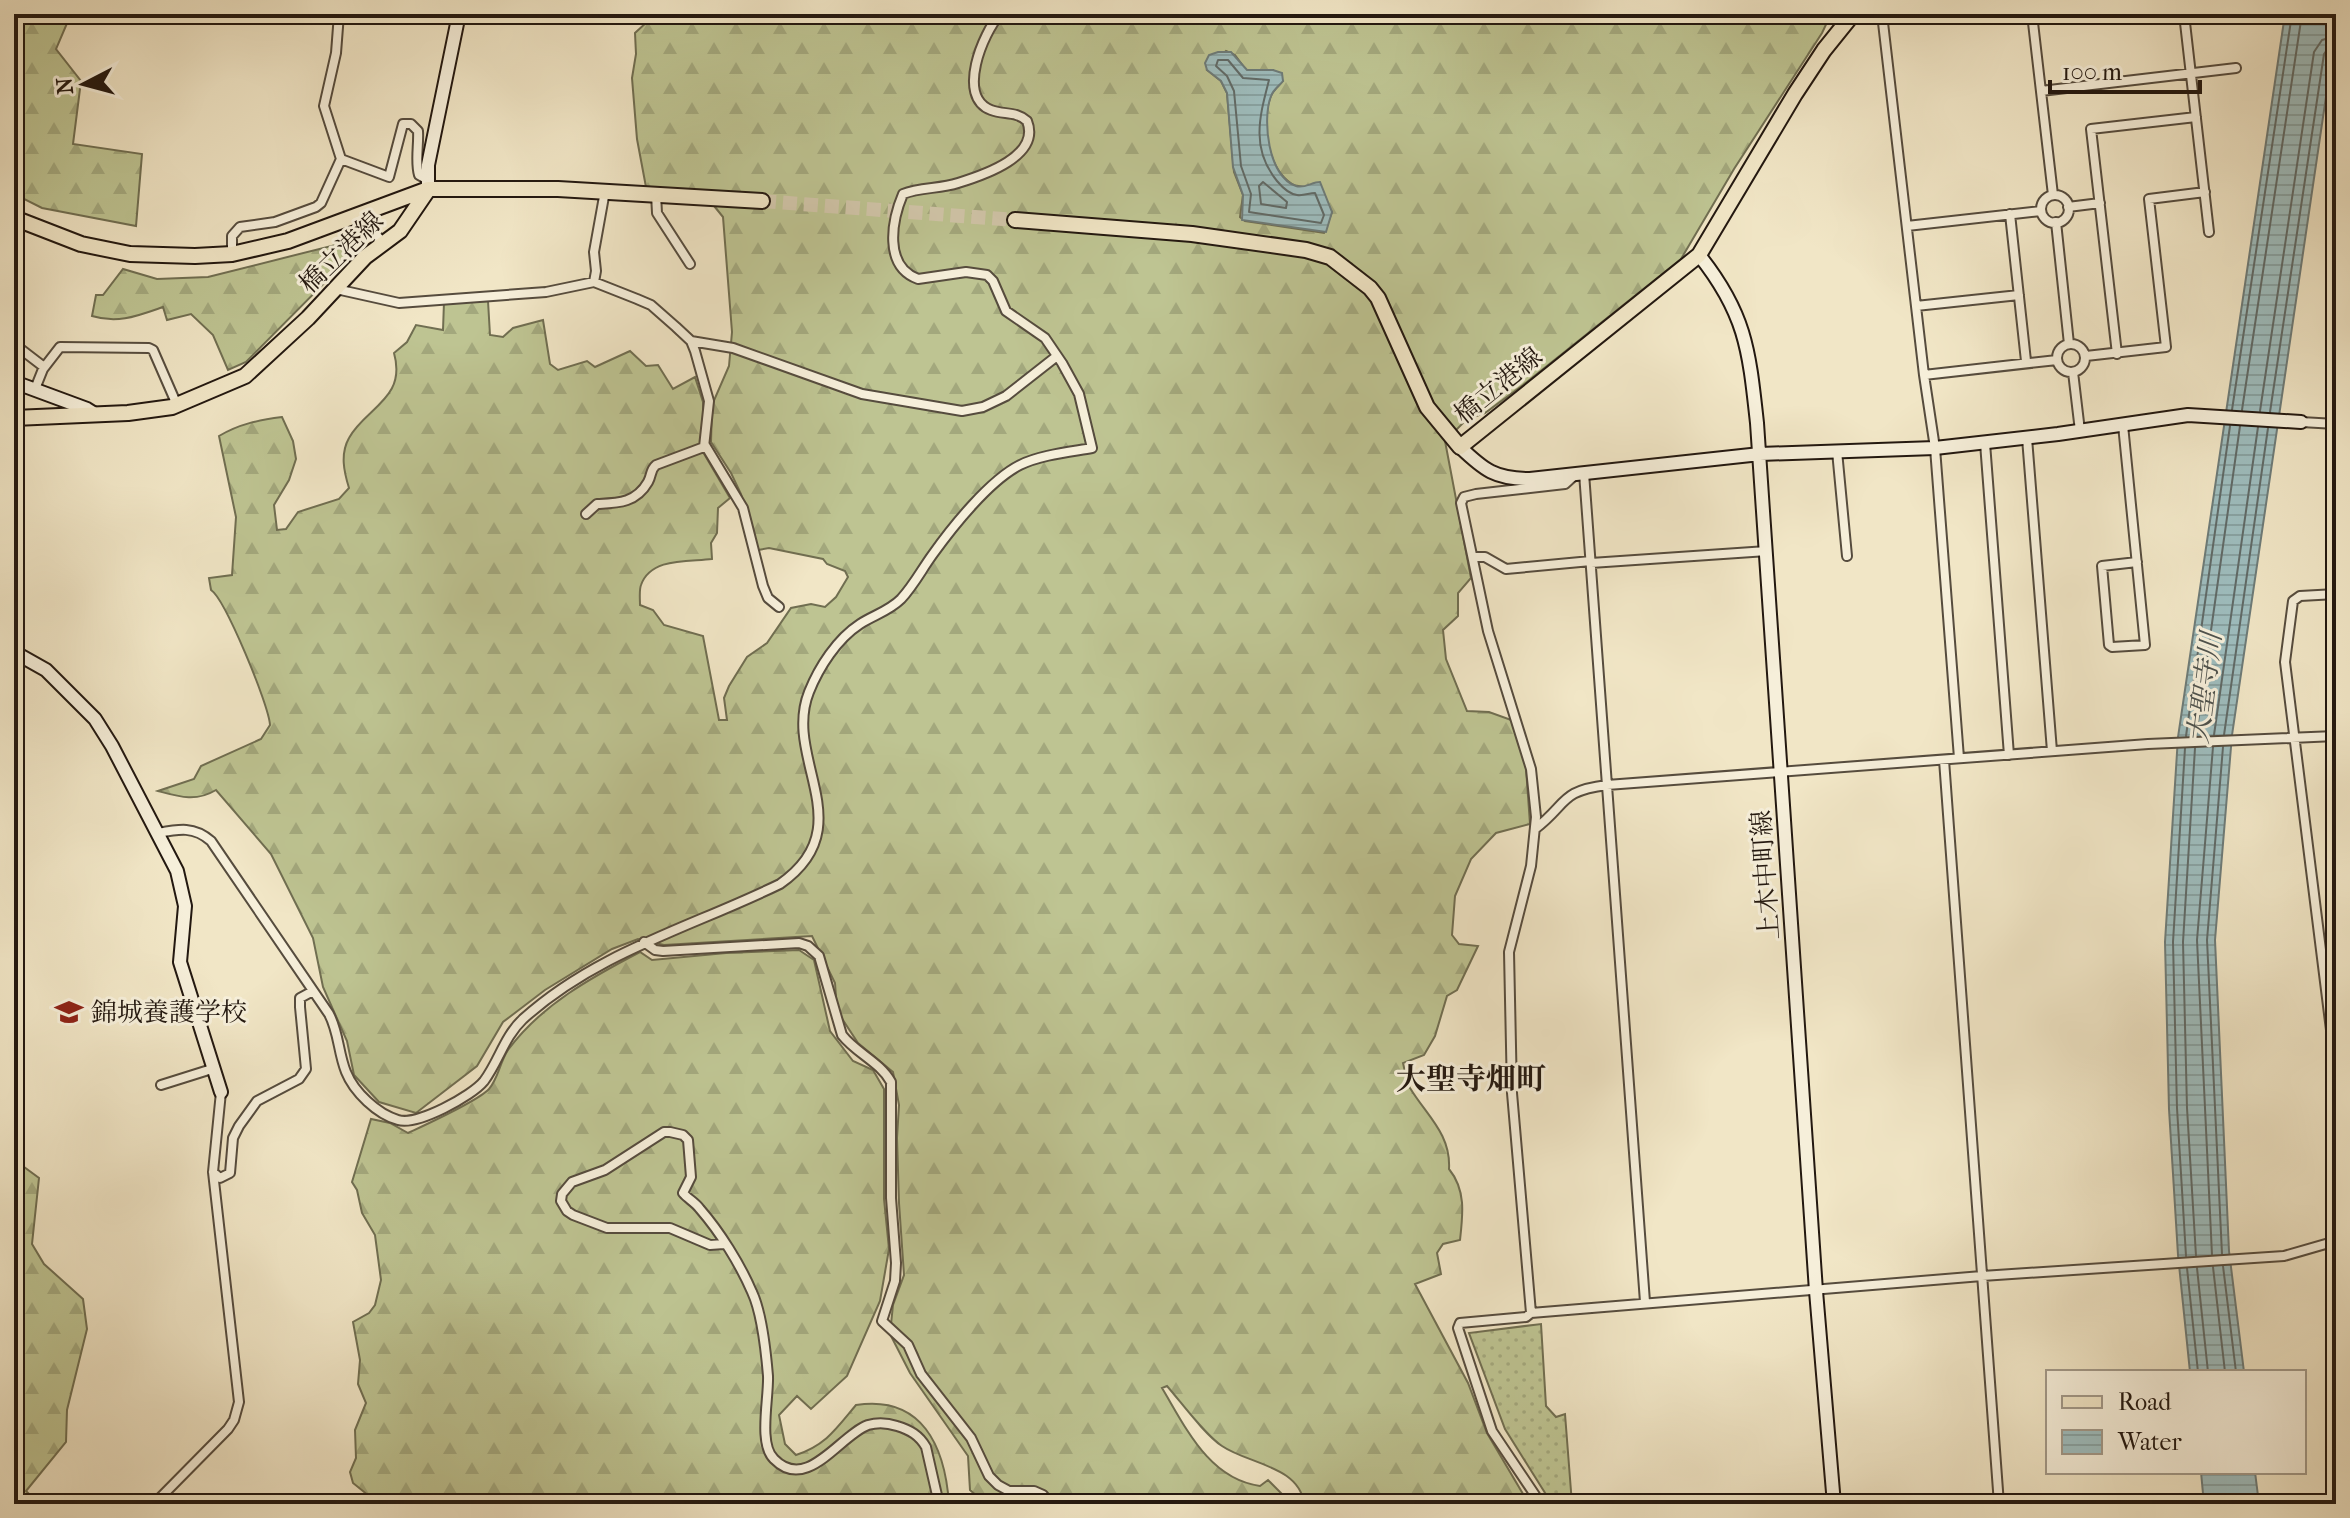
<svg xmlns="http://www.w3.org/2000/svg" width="2350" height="1518" viewBox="0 0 2350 1518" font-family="'IM FELL French Canon','Noto Serif JP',serif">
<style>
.grass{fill:url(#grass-dots);stroke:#706e51;stroke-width:2}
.forest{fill:url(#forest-firs);stroke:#706e51;stroke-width:2;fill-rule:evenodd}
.water{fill:url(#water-rules);stroke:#6d7b78;stroke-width:2}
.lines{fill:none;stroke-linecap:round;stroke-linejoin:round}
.shore{stroke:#606a67;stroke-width:2}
.primary-tunnel{stroke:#d2c7ab;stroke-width:14;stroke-dasharray:14 7;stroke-linecap:butt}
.street-casing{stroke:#564c3e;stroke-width:12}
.secondary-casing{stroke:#231810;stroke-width:16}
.primary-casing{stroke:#231810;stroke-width:18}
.street{stroke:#f6efda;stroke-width:8}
.secondary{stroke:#f6efda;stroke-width:12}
.primary{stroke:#f1e6c6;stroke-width:14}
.labels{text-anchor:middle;stroke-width:6;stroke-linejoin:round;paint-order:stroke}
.street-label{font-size:26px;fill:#231810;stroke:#f6efda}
.poi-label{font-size:26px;fill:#231810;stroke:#f6efda;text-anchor:start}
.water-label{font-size:28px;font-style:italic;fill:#4e524d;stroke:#f6efda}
.quarter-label{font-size:30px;font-weight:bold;fill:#231810;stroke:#f6efda}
</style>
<defs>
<pattern id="grass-dots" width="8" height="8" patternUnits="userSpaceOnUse" patternTransform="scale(2)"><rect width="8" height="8" fill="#bec492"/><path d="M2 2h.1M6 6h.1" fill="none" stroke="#a3a87d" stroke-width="1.8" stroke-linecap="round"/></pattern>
<pattern id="forest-firs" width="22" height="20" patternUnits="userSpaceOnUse" patternTransform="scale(2)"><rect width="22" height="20" fill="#bec492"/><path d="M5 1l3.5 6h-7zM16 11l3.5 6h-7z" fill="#a3a87d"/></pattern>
<pattern id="water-rules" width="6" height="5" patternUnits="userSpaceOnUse" patternTransform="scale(2)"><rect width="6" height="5" fill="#9ebdbe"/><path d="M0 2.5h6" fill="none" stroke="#88a2a2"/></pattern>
</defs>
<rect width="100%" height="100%" fill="#f1e6c6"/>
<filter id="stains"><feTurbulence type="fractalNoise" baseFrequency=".0025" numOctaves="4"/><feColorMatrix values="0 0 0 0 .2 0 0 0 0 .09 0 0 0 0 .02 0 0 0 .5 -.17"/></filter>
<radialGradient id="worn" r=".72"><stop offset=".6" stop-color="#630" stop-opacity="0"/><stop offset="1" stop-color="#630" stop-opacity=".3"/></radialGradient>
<!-- grass -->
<path class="grass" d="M1541,1324L1546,1406L1556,1417L1565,1414L1572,1504H1552L1505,1429L1469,1333Z"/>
<!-- forest -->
<path class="forest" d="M14,14H71L56,49L81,81L73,144L142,154L136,226L42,208L14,194Z
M641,14H1831L1822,33L1734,169L1681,259L1523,385L1485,413L1467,419L1445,441L1471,578L1458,593V616L1443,630L1446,659L1467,711L1489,712L1514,721L1526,768L1530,824L1496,833L1471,859L1455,896L1452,935L1459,944L1478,946L1457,990L1447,996L1435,1036L1424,1055L1403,1063C1405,1071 1406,1081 1410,1088C1427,1116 1451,1134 1449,1169C1466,1190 1463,1214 1460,1240L1443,1244L1437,1253L1441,1274L1415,1284L1468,1383L1487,1433L1529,1504H1304C1300,1466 1248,1464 1222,1446C1205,1435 1181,1402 1167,1386L1162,1388C1186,1428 1209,1479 1260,1486L1268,1480L1284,1496L1288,1504H986L970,1490L968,1456L910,1373L890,1334L893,1305L904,1275L899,1203L897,1138L899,1105L893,1072L858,1043L837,1011L835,983L812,936L664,945L638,939L612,949L545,990L503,1022L477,1066L416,1113L379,1102L354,1075L347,1041L323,987L313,938L271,854L216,790C196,802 180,797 158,791L194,779L201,766L261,739L270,725C269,705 225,599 211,590L209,578L232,575L236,517L219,436C239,424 259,420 282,417L293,441L296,459L289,480L274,505L277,530L286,529L298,512L339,499L349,488C344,472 340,454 349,438C365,408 407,399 394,353L407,342L416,325L443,330L444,302L488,301L490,335L503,337L513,328L543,320L550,364L558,370L587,361L595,367L630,351L646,366L658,365L673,389L695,377L703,402V452L730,498L718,508L717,533L711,543L712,559C689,562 651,557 641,585C639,590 640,599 640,605L653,610L664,625L703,636L719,720H727L724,698L729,686L747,657L767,643L791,608L811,604L825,607L836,597L848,577L845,571L827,564L823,559L769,548L758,550L741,494L731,473L711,442L712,405L729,366L732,332L723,217L702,191L646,187L637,139L632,78L636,54L635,33L647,22ZM1226,51L1235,55L1246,70H1273L1283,81C1279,86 1273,90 1271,96C1261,122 1267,168 1292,184C1295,186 1300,186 1304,187C1315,191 1326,201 1332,212L1324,233L1245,221L1240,217L1243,195L1234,172L1227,93L1221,81L1207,70Z
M351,241L358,249L246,362L228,370L213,335L191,314L167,320L163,307C137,316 118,324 92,316L96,295H103L123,269L157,279L208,277Z
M799,950L814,960L830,1031L853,1061L873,1070L884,1089V1199L889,1249L880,1301L847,1376L811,1409L797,1396L779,1415L785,1444L796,1455C826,1445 836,1429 856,1405C922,1395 945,1446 949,1504H379L353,1483L350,1472L356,1458L355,1430L366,1403L358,1384L360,1360L353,1322L369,1313L375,1305L381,1280L375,1235L362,1213L357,1190L352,1182L371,1119L390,1123L408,1133C425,1125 478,1101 489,1089C498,1079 500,1062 508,1050C541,1005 592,977 640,952L652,960L726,953Z
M20,1164L39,1178L32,1244L44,1264L83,1299L87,1329L67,1410L66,1442L26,1491L39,1504H14V1165Z"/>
<!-- water -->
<path class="water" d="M2285,14H2336V29L2232,735L2215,940L2229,1251L2244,1372H2190L2178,1255L2169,1109L2165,942L2178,737Z
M1218,52H1231L1247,70H1273L1282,73L1283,81C1279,86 1273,90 1271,96C1262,119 1268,177 1296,186C1304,189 1312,182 1320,182L1332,212L1326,232L1242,220L1243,195L1233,167L1227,93L1221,81L1207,70L1205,63L1209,55Z
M2201,1472H2255L2259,1504H2204Z"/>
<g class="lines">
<!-- shore -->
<path class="shore" d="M1218,60H1228L1243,78L1269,80C1260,115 1250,148 1277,181C1282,187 1289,194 1297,195C1304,196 1309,193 1315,193L1324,215L1321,223L1249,212L1251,194L1241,166L1234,91L1227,76L1216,66Z
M1263,182L1287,202L1286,208L1261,204L1259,186Z
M2232,410L2292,14
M2242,410L2302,14
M2260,411L2314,52L2322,40L2336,36
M2270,412L2324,54L2329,47L2336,46
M2214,735L2258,427
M2224,735L2268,428
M2186,736L2230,426
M2196,736L2240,426
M2185,748L2173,942L2177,1108L2186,1256
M2195,748L2183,942L2187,1108L2196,1256
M2222,1254L2207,940L2223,747
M2212,1255L2197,940L2213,747
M2223,1266L2236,1372
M2213,1267L2225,1372
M2187,1268L2198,1372
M2197,1268L2208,1372"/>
<!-- primary-tunnel -->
<path class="primary-tunnel" d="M762,201L1015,220"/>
<defs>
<path id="street" d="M1882,14L1924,375L1935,448L1959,758
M2032,14L2053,195
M2184,14L2209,232
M2041,91L2236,68
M341,159L389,177L403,124H411L418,131C419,145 415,161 419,175L428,180
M656,194L657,213L690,264
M2041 209a14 14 0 1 1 28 0a14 14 0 1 1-28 0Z
M2068,207L2100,203
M2010,214L2026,361
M355,217L368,226L379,238L378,246
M2056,222L2069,344
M1907,226L2041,211
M232,254V236L240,227L275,222L316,207L321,203L341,159L324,106L336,53L339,14
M594,282L596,271L594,252L605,191
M336,289L399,303L546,292L594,282L637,299L651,305L676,327L691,341L695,351L709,401L704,447L656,465C650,470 652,475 648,482C636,503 618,503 597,504L586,514
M1916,306L2019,295
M691,341L733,348L862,394L962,411L983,407L1006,396L1057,356
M2057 358a14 14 0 1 1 28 0a14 14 0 1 1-28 0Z
M14,344L44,367
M2117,354L2091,129L2196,117
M2086,356L2166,347L2149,199L2205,192
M2073,372L2080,431
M1924,375L2057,360
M35,389L43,369L60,347L149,348L153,350L177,405
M2301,422L2336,424
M2123,425L2145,645L2112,647L2109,645L2102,566L2137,562
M2027,438L2052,751
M1985,443L2009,755
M705,445L743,508L763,586L768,598L779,607
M1837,451L1847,556
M1584,473L1645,1302
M1473,557H1485L1506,569L1591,561
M1591,563L1767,551
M2336,594L2300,596L2293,601L2285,662L2336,1070
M1944,760L1999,1504
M1535,829C1568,804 1559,791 1607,785L2148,744L2336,736
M158,833C179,829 194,826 211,841L329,1014C339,1033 338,1052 346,1072C354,1092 377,1114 398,1120C417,1126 472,1096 484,1081C499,1061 504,1037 523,1019C597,952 692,927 780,884C863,826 782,759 809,692C819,667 837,639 860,624C874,615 889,611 901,599C914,585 922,569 933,554C953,526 990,480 1020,465C1040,455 1069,452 1092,448L1079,394L1062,363L1045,338L1006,311L993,281L987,275L966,272L918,279C883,266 892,220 903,194C920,187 940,189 958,183C984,175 1041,156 1027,121C1016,111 1004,115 991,110C956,97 983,33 1000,14
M644,942L655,950L663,951L799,943L808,946L819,956L842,1035C856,1053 880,1062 891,1082V1198L896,1263L895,1281L882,1321L908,1345L921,1374L971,1438L989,1476L998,1485L1009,1491H1034L1043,1495L1050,1504
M161,1085L215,1068
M213,1172L220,1178L230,1173L233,1138L239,1126L257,1101L299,1079L306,1069L300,1007V998L313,991
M724,1244L710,1245L670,1228H607L573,1215L567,1211L561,1201L562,1194L572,1182L605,1170L664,1132H670L683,1135L688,1140L691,1177L683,1193C688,1199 695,1202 700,1209C720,1232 740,1264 752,1292C762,1313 766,1352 768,1376C769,1398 758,1444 774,1459C807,1493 840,1435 868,1425C878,1422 888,1423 897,1426C910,1430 919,1435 926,1447L939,1504
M1531,1313L1512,1093L1509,952L1531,866L1536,817L1531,769L1488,631L1461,503L1464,497L1476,494L1565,484L1576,474
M154,1504L228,1429L234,1420L239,1402L213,1172L221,1092
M1541,1504L1492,1431L1458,1328L1460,1323L1526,1317L1531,1313L1982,1276L2284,1256L2336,1241"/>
<path id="secondary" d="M428,189V165L459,14
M1699,255C1746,314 1749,350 1757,423L1816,1291L1834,1504
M14,382L87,409L95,414
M1460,447C1484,470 1495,479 1530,479L1760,454L1935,448L2058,434L2188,415L2301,422
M14,652L46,670L95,719L112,746L177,871L185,906L180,962L221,1092"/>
<path id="primary" d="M14,218L81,244L130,254L195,256L232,254L288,241L428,189H558L762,201
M1015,220L1192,234L1306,250L1330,257L1370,288L1378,298L1427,407L1460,447L1699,255L1795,94L1824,50L1853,14
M14,418L128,413L172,407L245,376L308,318L365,257L400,231L428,190"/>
</defs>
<!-- street casing -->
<use href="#street" class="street-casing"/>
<!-- secondary casing -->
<use href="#secondary" class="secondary-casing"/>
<!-- primary casing -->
<use href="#primary" class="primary-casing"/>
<!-- street -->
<use href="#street" class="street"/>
<!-- secondary -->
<use href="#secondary" class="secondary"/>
<!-- primary -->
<use href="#primary" class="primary"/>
</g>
<!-- icons -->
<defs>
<symbol id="school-bare" viewBox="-9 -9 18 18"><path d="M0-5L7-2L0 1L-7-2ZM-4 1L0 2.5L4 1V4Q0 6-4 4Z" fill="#8f2418" stroke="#f6efda" stroke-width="2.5" paint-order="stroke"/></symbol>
</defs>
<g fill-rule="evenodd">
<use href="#school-bare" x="49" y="992" width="40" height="40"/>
</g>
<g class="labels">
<!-- street labels -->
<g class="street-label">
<text transform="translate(341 252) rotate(-44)" y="9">橋立港線</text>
<text transform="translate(1498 385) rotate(-39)" y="9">橋立港線</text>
<text transform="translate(1765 875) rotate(-94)" y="9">上木中町線</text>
</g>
<!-- poi labels -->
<g class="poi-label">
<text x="91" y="1021">錦城養護学校</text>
</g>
<!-- water labels -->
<g class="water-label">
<text transform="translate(2204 688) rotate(-83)" y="10">大聖寺川</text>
</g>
<!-- quarter labels -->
<g class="quarter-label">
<text x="1471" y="1089">大聖寺畑町</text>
</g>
</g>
<!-- margin -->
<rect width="2350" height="1518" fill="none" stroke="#f1e6c6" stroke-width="48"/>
<rect x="16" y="16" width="2318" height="1486" fill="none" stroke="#231810" stroke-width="4"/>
<rect x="24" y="24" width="2302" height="1470" fill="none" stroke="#231810" stroke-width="2"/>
<!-- legend -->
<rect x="2046" y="1370" width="260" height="104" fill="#f6efda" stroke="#a29989" stroke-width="2"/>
<rect x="2062" y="1396" width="40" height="12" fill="#f1e6c6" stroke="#a29989" stroke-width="2"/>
<text x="2118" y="1410" font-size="24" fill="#231810">Road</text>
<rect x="2062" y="1430" width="40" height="24" fill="url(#water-rules)" stroke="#a29989" stroke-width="2"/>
<text x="2118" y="1450" font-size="24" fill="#231810">Water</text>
<!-- north arrow -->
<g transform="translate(84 84) rotate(264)" stroke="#f6efda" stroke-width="6" paint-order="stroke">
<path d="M0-6L14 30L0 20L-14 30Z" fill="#231810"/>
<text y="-12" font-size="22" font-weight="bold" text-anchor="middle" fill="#231810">N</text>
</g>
<!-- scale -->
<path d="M2050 80v12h150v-12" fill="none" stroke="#231810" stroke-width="4"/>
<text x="2062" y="80" font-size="24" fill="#231810" stroke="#f6efda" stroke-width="6" paint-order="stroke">100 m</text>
<rect width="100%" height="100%" filter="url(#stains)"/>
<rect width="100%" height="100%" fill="url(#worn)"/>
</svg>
